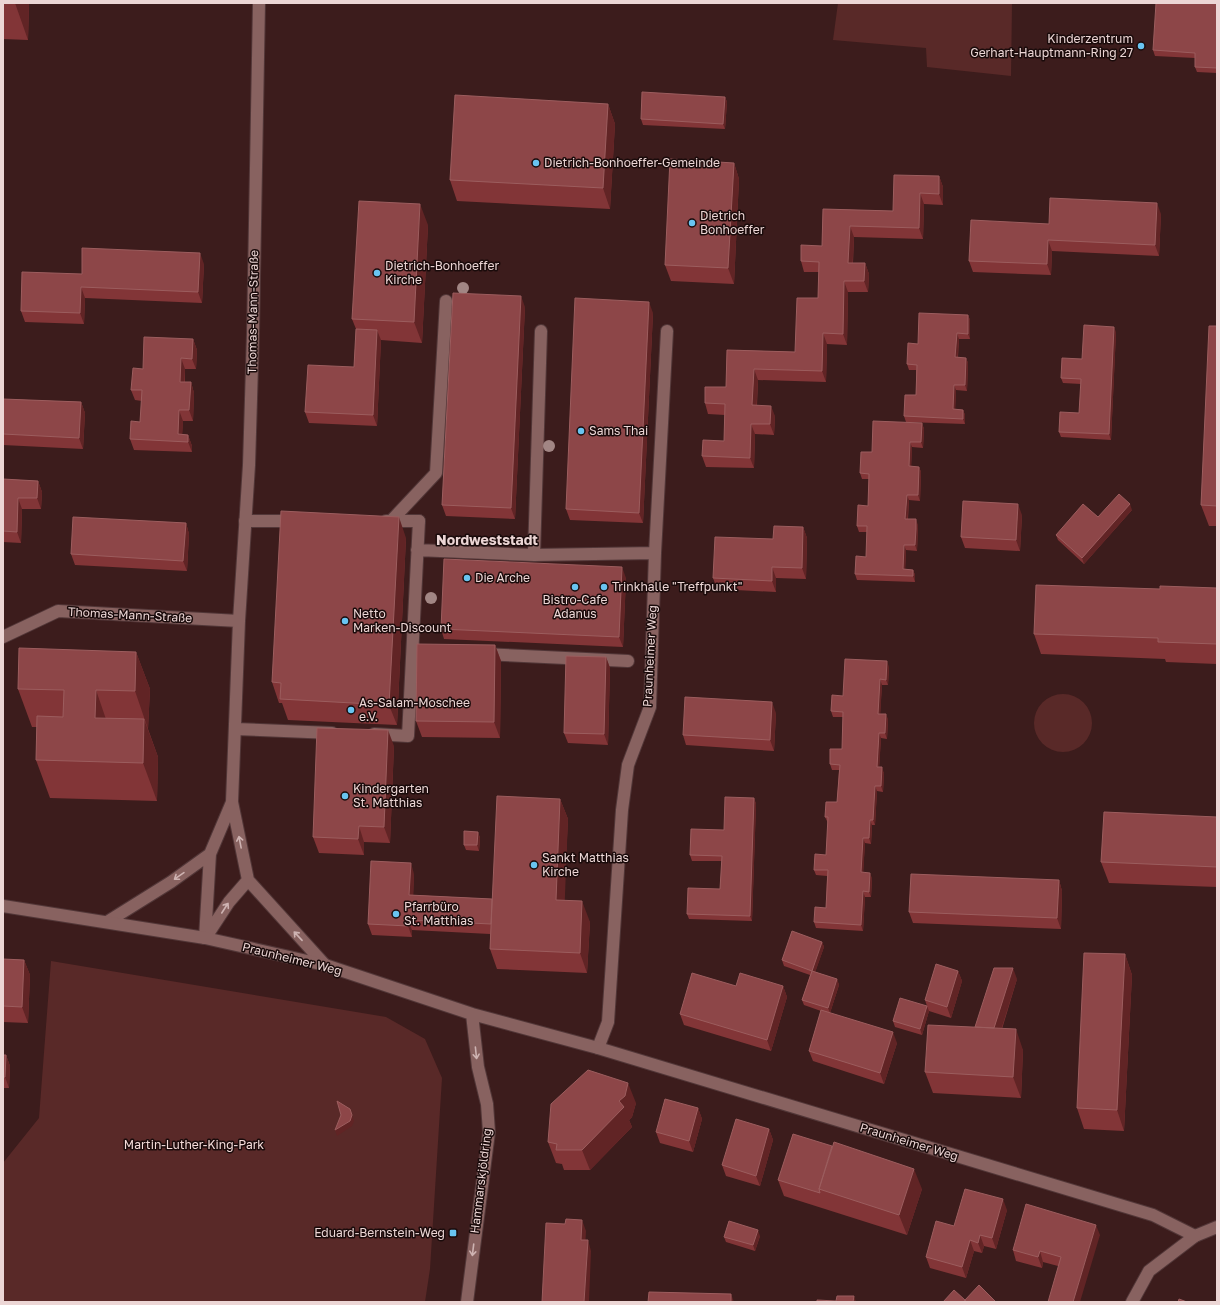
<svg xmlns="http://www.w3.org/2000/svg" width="1220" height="1305" viewBox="0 0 1220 1305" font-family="'Golos Text',sans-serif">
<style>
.green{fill:#592928}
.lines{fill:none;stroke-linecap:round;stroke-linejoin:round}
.lane-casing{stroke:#523738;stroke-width:14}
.street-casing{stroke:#523738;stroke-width:14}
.secondary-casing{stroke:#523738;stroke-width:14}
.lane{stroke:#886260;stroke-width:12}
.street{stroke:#886260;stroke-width:12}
.secondary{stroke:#886260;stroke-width:12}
.tree{fill:#a28684}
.wall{fill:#823537}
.shaded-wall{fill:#612425}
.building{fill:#8d4648;stroke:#9c5d5e}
.oneway{stroke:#ceb3b2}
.poi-dot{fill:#69c4f1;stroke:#1a0b0b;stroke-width:1.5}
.labels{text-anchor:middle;stroke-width:3;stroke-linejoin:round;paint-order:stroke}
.poi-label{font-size:12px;fill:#ecd6d5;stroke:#1a0b0b;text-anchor:start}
.street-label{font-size:12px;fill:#ecd6d5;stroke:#1a0b0b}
.park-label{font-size:12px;fill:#f6dcda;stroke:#1a0b0b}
.quarter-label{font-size:14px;font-weight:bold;fill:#ecd6d5;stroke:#1a0b0b}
</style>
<rect width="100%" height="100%" fill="#3c1c1c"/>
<!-- green -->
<path class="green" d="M838,3H1012L1011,76L927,67L926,48L833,40Z
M1034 723a29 29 0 1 1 58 0a29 29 0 1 1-58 0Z
M51,961L386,1017L425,1039L442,1078L430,1269L425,1302H3V1163L39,1118Z"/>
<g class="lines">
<defs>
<path id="lane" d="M245,521H295
M386,521H419
M391,521L436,473L446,301
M482,654L628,661"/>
<path id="street" d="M259,3L253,333L249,465L239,621L232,802L248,880L325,965
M417,550L534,555L655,553
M534,555L541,331
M3,637L58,611L239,621
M235,729L332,733
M374,734L408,736L419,521
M107,922L171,882L210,854
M206,937L229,902L248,880
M205,938L210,854L232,802
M598,1048L608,1022L622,810L628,765L650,707L655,553L667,331
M1195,1236L1217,1227"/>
<path id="secondary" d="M3,906L205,938L325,965L472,1014L598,1048L1153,1215L1195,1236L1149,1271L1132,1302
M467,1302L489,1132L487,1104L478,1067L472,1014"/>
</defs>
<!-- lane casing -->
<use href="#lane" class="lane-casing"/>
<!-- street casing -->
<use href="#street" class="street-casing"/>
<!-- secondary casing -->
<use href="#secondary" class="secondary-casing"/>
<!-- lane -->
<use href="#lane" class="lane"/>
<!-- street -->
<use href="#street" class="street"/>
<!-- secondary -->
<use href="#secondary" class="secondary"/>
</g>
<!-- trees -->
<g class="tree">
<circle cx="463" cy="288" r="6"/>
<circle cx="549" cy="446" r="6"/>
<circle cx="431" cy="598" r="6"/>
</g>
<!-- wall -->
<path class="wall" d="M3,3H29L28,40L3,39Z
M1217,3V73L1197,72L1195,67V58L1155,56L1153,50Z
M725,97L727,102L725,129L643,125L641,119Z
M608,104L615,124L610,209L457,201L450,180Z
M734,163L739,179L734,284L671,281L665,265Z
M939,176L943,187V205L924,204L923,239L854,237L853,263H865L869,274L868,292H848L847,345L827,344L826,382L758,380L757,405L775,416L774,435L755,434L754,468L706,467L702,456L724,441L725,415L708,414L705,403L726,387L727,350L795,352L818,298L819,272H804L801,261L822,246L823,209L893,211Z
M1161,214L1159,256L1052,251L1051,275L973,272L969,261L1049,224Z
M428,225L422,343L381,340L377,426L309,423L305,412L354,367L356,329L352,319Z
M204,264L202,303L85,298L84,324L25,322L21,311L82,274Z
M525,307L515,519L446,516L442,505Z
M653,313L643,523L570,520L566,509Z
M968,315L970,320V339H959L958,357L966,358L968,363L967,391L956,390L955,409L963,410L965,415V424L906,422L904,416L916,395V370H909L907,364L918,344Z
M1217,326V526H1209L1201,505Z
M1116,332L1111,440L1061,437L1059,432L1079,413L1081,384L1063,383L1061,378L1082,359Z
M193,339L197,350L196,369H185V382H191L194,393L193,421H183L182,434L188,435L192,446V452L134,450L130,439L140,422L142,401L135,400L131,390L143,369Z
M3,399L81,402L85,413L83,449L3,445Z
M922,423L924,429L923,448L912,447L911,466L919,467L921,472L920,501L909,500L908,519L918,525L917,551L906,550L905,569L913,570L915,575V582L857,580L855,574L866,557L867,532H859L857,526L868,506L869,479H862L860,473L872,452Z
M3,479L38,481L42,492L41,509H22L21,543L3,542Z
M1132,510L1084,564L1058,540L1056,535L1098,517Z
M1022,515L1020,551L965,548L961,537Z
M186,523L189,534L187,571L75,565L71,554Z
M803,527L807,538L806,579L776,578V592L717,589L713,578L773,539Z
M406,538L397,725L288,720L282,703H279L272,682Z
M626,578L623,647L444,639L441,629Z
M1217,588V664L1166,662L1165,659L1041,654L1034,634L1160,589Z
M495,645L501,661L500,738L422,737L416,721Z
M136,652L150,689L148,729L158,757L157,801L50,798L36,760L37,727H32L18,689Z
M606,657L610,668L608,745L568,743L564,733Z
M889,667L888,685H882L880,714L888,719L887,739L881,738L879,767L884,773L883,792L877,791L875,825H872L871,844L865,843L863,872L872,878L871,897H865L863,931L816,928L814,922L826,908L827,876L816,875L814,870L826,855L828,823L825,817L837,802L839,770H832L830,764L842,749L843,717H833L831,711Z
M776,713L774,751L686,745L683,735Z
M394,746L390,843L364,842V855L319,853L313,837Z
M754,798L756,804L752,921L689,919L687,914L720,889L722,861H692L690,855L724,830Z
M560,799L568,819L564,900L590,922L587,973L497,969L490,949V934L412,930V937L372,935L368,924L414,874L413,895L492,899Z
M1217,817V887L1109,883L1101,862Z
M478,832L480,838L479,851L466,850L464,845Z
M1059,880L1062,891L1061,929L913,923L909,912Z
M822,942L824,947L815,972L837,979L839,985L830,1013L897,1043L884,1084L813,1061L809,1051L821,1011L804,1005L802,1000L810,975L784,966L782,960Z
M1125,954L1132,975L1124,1131L1084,1129L1077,1108Z
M3,959L24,960L30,975L28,1023L3,1022Z
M958,971L962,981L951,1018L929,1011L922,1035L895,1027L893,1021L927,1006L925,1000Z
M1017,979L1002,1029L1023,1050L1021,1098L933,1093L925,1072L975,1027Z
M783,986L787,997L771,1051L684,1025L680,1014Z
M3,1055H6L10,1066L9,1088H3Z
M636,1103L632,1117L629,1120L632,1127L590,1170H564L562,1164L556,1163L548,1142Z
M698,1108L702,1119L693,1152L660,1143L656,1132Z
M769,1129L773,1140L760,1186L726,1176L722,1165Z
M778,1180L922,1189L907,1235L784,1196Z
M1007,1210L996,1249L984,1246L982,1253L974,1251L966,1278L930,1268L926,1257L954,1226Z
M1100,1235L1058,1266L1043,1262L1042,1268L1016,1261L1013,1250Z
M760,1236L755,1251L726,1242L724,1237Z"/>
<!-- shaded-wall -->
<path class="shaded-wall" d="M15,3H29L28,40Z
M725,97L727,102L725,129L723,124Z
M608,104L615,124L610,209L603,188Z
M734,163L739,179L734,284L728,268Z
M939,176L943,187V205L939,194Z
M920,193L924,204L923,239L919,228Z
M1157,203L1161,214L1159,256L1155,245Z
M420,204L428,225L422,343L414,322Z
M850,226L854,237L852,274L848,263Z
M1048,240L1052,251L1051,275L1047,264Z
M200,253L204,264L202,303L198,292Z
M865,263L869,274L868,292L864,281Z
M844,281L848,292L847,345L843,334Z
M81,287L85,298L84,324L80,313Z
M521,296L525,307L515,519L511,508Z
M649,302L653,313L643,523L639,513Z
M968,315L970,320V339L968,334Z
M1114,327L1116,332L1111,440L1109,434Z
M377,330L381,340L377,426L373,415Z
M823,333L827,344L826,382L822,371Z
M957,333L959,339L957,363L955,357Z
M193,339L197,350L196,369L192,359Z
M181,358L185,369L184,393L180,382Z
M966,358L968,363L967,391L965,385Z
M754,369L758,380L756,416L752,405Z
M191,382L194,393L193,421L189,410Z
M954,385L956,390L955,415L953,409Z
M81,402L85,413L83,449L79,438Z
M771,406L775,416L774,435L770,424Z
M179,410L183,421L182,441L178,434Z
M963,410L965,415V424L963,419Z
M922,423L924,429L923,448L921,442Z
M751,424L755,434L754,468L750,458Z
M188,435L192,446V452L188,442Z
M910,442L912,447L911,472L909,466Z
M919,467L921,472L920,501L918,495Z
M38,481L42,492L41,509L37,498Z
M907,495L909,500L907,524L905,519Z
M18,498L22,509L21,543L17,532Z
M1018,504L1022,515L1020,551L1016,540Z
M1130,504L1132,510L1084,564L1082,558Z
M399,517L406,538L397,725L389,705Z
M916,519L918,525L917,551L915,545Z
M186,523L189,534L187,571L183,561Z
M803,527L807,538L806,579L802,568Z
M904,545L906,550L905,575L903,569Z
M622,567L626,578L623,647L619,637Z
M772,567L776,578V592L772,581Z
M913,570L915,575V582L913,576Z
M495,645L501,661L500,738L494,722Z
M136,652L150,689L148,729L135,691Z
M606,657L610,668L608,745L604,734Z
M887,661L889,667L888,685L886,680Z
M880,679L882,685L880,719L878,714Z
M96,690L109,728L95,718Z
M772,702L776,713L774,751L770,740Z
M886,714L888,719L887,739L885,733Z
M144,719L158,757L157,801L143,763Z
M388,730L394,746L390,843L384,827Z
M879,733L881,738L879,773L877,767Z
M882,767L884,773L883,792L881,786Z
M875,786L877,791L875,825L873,820Z
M754,798L756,804L752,921L750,916Z
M560,799L568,819L564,920L556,900Z
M870,820L872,825L871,844L869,838Z
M359,826L364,842V855L358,839Z
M478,832L480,838L479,851L477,845Z
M863,838L865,843L863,878L861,872Z
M411,863L414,874L413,906L409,895Z
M870,873L872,878L871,897L869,892Z
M1059,880L1062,891L1061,929L1057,918Z
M863,891L865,897L863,931L861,925Z
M582,901L590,922L587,973L580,953Z
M408,920L412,930V937L408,926Z
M822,942L824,947L814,976L812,971Z
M1125,954L1132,975L1124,1131L1117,1110Z
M24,960L30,975L28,1023L22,1007Z
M1013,968L1017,979L997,1043L993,1032Z
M958,971L962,981L951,1018L947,1007Z
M837,979L839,985L830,1013L828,1008Z
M783,986L787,997L771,1051L767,1040Z
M927,1006L929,1011L922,1035L920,1029Z
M1016,1029L1023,1050L1021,1098L1013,1077Z
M893,1032L897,1043L884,1084L880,1073Z
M6,1055L10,1066L9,1088L5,1077Z
M628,1083L636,1103L632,1117L629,1120L632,1127L590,1170L582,1150L619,1101Z
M698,1108L702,1119L693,1152L689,1141Z
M352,1115L354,1121L352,1126L337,1136L335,1130Z
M769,1129L773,1140L760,1186L756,1176Z
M914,1169L922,1189L907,1235L899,1215Z
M1003,1199L1007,1210L996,1249L992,1238Z
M582,1220L586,1231L585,1250L581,1240Z
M1096,1225L1100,1235L1080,1302H1073Z
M758,1230L760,1236L755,1251L753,1245Z
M980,1235L984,1246L982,1253L978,1243Z
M588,1240L591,1251L589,1302H584Z
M970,1240L974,1251L966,1278L962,1267Z
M1040,1251L1043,1262L1042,1268L1038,1257Z
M731,1294L734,1302H731Z
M854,1296L856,1302H853Z"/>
<!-- building -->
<path class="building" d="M1156,3H1217V68L1195,67V53L1153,50Z
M642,92L725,97L723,124L641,119Z
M455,95L608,104L603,188L450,180Z
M670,159L734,163L728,268L665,265Z
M894,175L939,176V194L920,193L919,228L850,226L848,263H865L864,281H844L843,334L823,333L822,371L754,369L752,405L771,406L770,424H751L750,458L702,456L703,440L724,441L725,404L705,403V387H726L727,350L795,352L797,298H818L819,262L801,261V245L822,246L823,209L893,211Z
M1050,198L1157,203L1155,245L1048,240L1047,264L969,261L971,220L1049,224Z
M359,201L420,204L414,322L352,319Z
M82,248L200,253L198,292L81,287L80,313L21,311L22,272L82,274Z
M453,293L521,296L511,508L442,505Z
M575,298L649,302L639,513L566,509Z
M919,313L968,315V334L957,333L955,357L966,358L965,385H954L953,409L963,410V419L904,416L905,395H916L917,365L907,364L908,343L918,344Z
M1084,325L1114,327L1109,434L1059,432L1060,412L1079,413L1081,379L1061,378L1062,358L1082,359Z
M1209,326H1217V506L1201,505Z
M356,329L377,330L373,415L305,412L308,365L354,367Z
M144,337L193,339L192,359L181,358L180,382H191L189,410H179L178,434L188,435V442L130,439L131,421L140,422L142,390H131L133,368L143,369Z
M3,399L81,402L79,438L3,434Z
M873,421L922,423L921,442H910L909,466L919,467L918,495H907L905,519H916V529L915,545H904L903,569L913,570V576L855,574L856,556L866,557L867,526H857L858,505L868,506L869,474L860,473L861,452H872Z
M3,479L38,481L37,498H18L17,532L3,531Z
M1119,494L1130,504L1082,558L1056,535L1083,504L1098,517Z
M963,501L1018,504L1016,540L961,537Z
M281,511L399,517L389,705L280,699L281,683L272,682Z
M73,517L186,523L183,561L71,554Z
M774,526L803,527L802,568L772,567V581L713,578L715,537L773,539Z
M444,559L622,567L619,637L441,629Z
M1036,585L1160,589V586L1217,588V644L1158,642V638L1034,634Z
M417,644L495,645L494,722L416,721Z
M19,648L136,652L135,691L96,690L95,718L144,719L143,763L36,760L37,716L63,717L64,690L18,689Z
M566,656L606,657L604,734L564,733Z
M845,659L887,661L886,680L880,679L878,714H886L885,733H879L877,767H882L881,786H875L873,820H870L869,838H863L861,872L870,873L869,892L863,891L861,925L814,922L815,907L826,908L828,870H814L815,854L826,855L828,817H825L826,802H837L840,765L830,764V749H842L843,712L831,711L832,695L843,696Z
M685,697L772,702L770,740L683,735Z
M317,728L388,730L384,827L359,826L358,839L313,837Z
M497,796L560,799L556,900L582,901L580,953L490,949Z
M725,797L754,798L750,916L687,914L688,888L720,889L722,856L690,855L691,829L724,830Z
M1104,812L1217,817V867L1101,862Z
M464,831L478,832L477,845H464Z
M371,861L411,863L409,895L492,899L491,924L408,920V926L368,924Z
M911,874L1059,880L1057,918L909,912Z
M792,931L822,942L812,971L837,979L828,1008L802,1000L812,971L782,960Z
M1084,953L1125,954L1117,1110L1077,1108Z
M3,959L24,960L22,1007L3,1006Z
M936,964L958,971L947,1007L925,1000Z
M994,968H1013L994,1028L975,1027Z
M692,973L736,986L740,973L783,986L767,1040L680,1014Z
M900,998L927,1006L920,1029L893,1021Z
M821,1010L893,1032L880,1073L809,1051Z
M928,1025L1016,1029L1013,1077L925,1072Z
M3,1055H6L5,1077H3Z
M588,1070L628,1083L625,1096L619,1101L624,1107L582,1150H556L557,1144L548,1142L551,1104Z
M665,1099L698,1108L689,1141L656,1132Z
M337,1101L350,1109L352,1115L350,1121L335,1130L341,1115Z
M736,1119L769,1129L756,1176L722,1165Z
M793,1134L832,1146L819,1189L820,1193L778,1180Z
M834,1142L914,1169L899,1215L819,1189Z
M965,1189L1003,1199L992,1238L980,1235L978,1243L970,1240L962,1267L926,1257L936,1221L954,1226Z
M1026,1204L1096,1225L1073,1302H1048L1061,1257L1040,1251L1038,1257L1013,1250Z
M566,1219L582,1220L581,1240H588L584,1302H542L546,1223L565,1224Z
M729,1221L758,1230L753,1245L724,1237Z
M979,1285L996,1302H967L965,1300Z
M954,1290L965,1300L963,1302H943Z
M649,1292L731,1294V1302H648Z
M837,1296H854L853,1302H817V1300L836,1301Z
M1179,1299L1187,1302H1178Z"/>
<!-- one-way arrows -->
<defs><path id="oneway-shaft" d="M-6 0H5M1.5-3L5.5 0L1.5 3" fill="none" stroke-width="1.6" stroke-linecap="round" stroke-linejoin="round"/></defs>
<g class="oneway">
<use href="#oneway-shaft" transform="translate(240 842) rotate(-101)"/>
<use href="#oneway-shaft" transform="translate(179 876) rotate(145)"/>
<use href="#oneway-shaft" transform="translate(225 908) rotate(-57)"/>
<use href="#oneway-shaft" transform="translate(298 936) rotate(-133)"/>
<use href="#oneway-shaft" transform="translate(476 1053) rotate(84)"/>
<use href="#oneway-shaft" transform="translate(473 1250) rotate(97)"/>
</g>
<!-- markers -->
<g class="poi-dot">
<circle cx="1141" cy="46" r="4"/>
<circle cx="536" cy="163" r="4"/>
<circle cx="692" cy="223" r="4"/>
<circle cx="377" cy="273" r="4"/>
<circle cx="581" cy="431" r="4"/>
<circle cx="467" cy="578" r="4"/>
<circle cx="575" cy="587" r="4"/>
<circle cx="604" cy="587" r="4"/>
<circle cx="345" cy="621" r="4"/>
<circle cx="351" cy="710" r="4"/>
<circle cx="345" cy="796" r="4"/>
<circle cx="534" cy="865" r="4"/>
<circle cx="396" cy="914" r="4"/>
<rect x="449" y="1229" width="8" height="8" rx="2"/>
</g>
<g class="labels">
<!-- poi labels -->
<g class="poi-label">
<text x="1133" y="43" text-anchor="end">Kinderzentrum<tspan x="1133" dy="14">Gerhart-Hauptmann-Ring 27</tspan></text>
<text x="544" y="167">Dietrich-Bonhoeffer-Gemeinde</text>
<text x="700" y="220">Dietrich<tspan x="700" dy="14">Bonhoeffer</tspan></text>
<text x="385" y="270">Dietrich-Bonhoeffer<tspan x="385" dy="14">Kirche</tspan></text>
<text x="589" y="435">Sams Thai</text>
<text x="475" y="582">Die Arche</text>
<text x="612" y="591">Trinkhalle "Treffpunkt"</text>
<text x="575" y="604" text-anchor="middle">Bistro-Cafe<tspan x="575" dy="14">Adanus</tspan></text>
<text x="353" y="618">Netto<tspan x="353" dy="14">Marken-Discount</tspan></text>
<text x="359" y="707">As-Salam-Moschee<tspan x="359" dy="14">e.V.</tspan></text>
<text x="353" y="793">Kindergarten<tspan x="353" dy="14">St. Matthias</tspan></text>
<text x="542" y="862">Sankt Matthias<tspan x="542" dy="14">Kirche</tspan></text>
<text x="404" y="911">Pfarrbüro<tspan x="404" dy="14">St. Matthias</tspan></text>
<text x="445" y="1237" text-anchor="end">Eduard-Bernstein-Weg</text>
</g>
<!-- street labels -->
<g class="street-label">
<text transform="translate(253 312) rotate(-89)" y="4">Thomas-Mann-Straße</text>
<text transform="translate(130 615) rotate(3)" y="4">Thomas-Mann-Straße</text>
<text transform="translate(650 656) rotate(-87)" y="4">Praunheimer Weg</text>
<text transform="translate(292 959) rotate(14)" y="4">Praunheimer Weg</text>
<text transform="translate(909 1142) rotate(17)" y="4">Praunheimer Weg</text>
<text transform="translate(481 1181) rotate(-83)" y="4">Hammarskjöldring</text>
</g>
<!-- park labels -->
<g class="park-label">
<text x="194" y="1149">Martin-Luther-King-Park</text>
</g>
<!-- quarter labels -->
<g class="quarter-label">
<text x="487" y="545">Nordweststadt</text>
</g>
</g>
<!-- border -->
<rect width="1220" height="1305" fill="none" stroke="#ecd6d5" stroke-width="8"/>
</svg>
